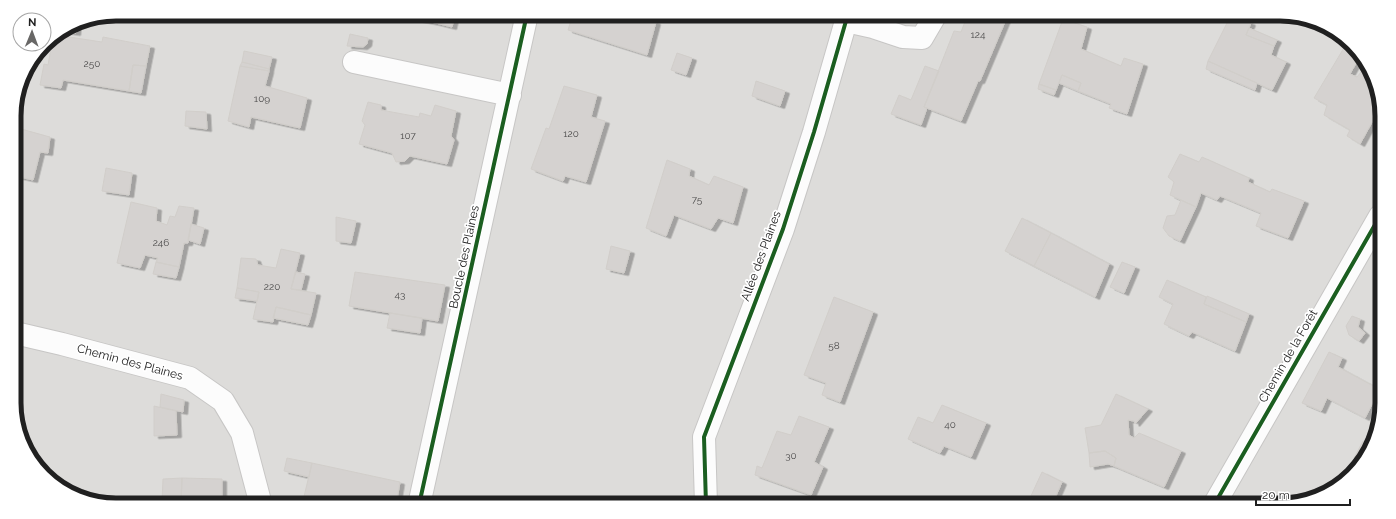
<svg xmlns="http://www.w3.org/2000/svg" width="1396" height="519" viewBox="0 0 1396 519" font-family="Raleway,sans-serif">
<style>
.residential{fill:#dddcda}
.building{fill:#d5d2d0;stroke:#d1ceca;filter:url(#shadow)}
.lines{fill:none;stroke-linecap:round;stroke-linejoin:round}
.minor-casing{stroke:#c7c6c5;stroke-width:24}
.minor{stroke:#fcfcfc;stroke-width:22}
.cycleway-casing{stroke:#fff;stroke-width:6}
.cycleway{stroke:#1b5e20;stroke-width:4}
.labels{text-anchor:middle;stroke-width:3.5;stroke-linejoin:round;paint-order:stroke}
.number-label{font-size:10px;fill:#4d4c4c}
.street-label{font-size:12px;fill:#202020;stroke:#fff}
.rim{fill:none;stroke:#202020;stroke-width:5}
</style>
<defs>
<filter id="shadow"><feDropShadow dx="4.5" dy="2.5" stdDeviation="0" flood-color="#0004"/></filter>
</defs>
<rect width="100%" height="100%" fill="#eeece9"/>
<!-- residential -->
<path class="residential" d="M116,14H1280L1312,19L1357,49L1381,103L1377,435L1342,484L1286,505H116L84,500L39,470L16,422L14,109L24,71L49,40L77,22Z"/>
<!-- building -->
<path class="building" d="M391,14H411L410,18Z
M411,14H430L439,16L436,23L410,18Z
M430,14H455L452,27L436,23L439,16Z
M573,14H628L656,22L647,55L568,30Z
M968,14H1000L1007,17L980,81H978L961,121L924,107L954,31L961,32Z
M1231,15L1251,23L1246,35L1274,46L1271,55L1286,62L1272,90L1208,61Z
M1063,19L1087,27L1081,49L1121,66L1124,58L1143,64L1127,114L1109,108L1111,104L1078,91L1081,83L1062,75L1056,90L1039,84Z
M77,22L76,33L63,31L64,30Z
M1249,28L1277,40L1274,46L1246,35Z
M350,34L368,38L367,44L363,47L347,46Z
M56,35L102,42L103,37L150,46L146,66L133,65L129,91L63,80L61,88L40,85L44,64L48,65L53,37Z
M1345,46L1359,54L1360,56L1350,74L1357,77L1361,72L1370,77L1381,103V106L1360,144L1347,136L1350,130L1324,115L1327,105L1314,98Z
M244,51L272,57L269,69L242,62Z
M677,53L692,58L686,75L671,70Z
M1208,61L1257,83L1255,90L1206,69Z
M242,62L269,69V71L240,66Z
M133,65L146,66L141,93L129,91Z
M240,66L269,71L265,86L307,98L300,128L251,117L249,127L228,121Z
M925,66L939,71L924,107L927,108L921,125L891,114L899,95L911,100Z
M1062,75L1081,83L1078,91L1059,83Z
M756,81L785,91L780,106L752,96Z
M1039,84L1056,90L1054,95L1038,89Z
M564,86L597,95L591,117L605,121L586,182L565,176L563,181L531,169L546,128L549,129Z
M368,102L381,105V110L419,117L420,113L431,116L435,105L456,111L451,136L454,140L447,164L410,156L405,161L396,162L392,153L359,144L365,125L362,121Z
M186,111L206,112L207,129L185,126Z
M14,127L50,137L48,153L40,152L33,180L15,176Z
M1180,154L1199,162L1202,157L1249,178L1248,182L1270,192L1272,189L1304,201L1288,238L1256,226L1261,213L1220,196L1217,200L1201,193L1196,207L1170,195L1174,182L1168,177Z
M667,160L690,169L689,176L709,185L714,176L743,187L733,223L718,218L711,229L674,215L666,236L646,228Z
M106,168L132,173L129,195L102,191Z
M1181,200L1196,207L1180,241L1169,236L1163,228L1167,216L1175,215Z
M131,202L157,208L156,221L167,225L170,216L175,217L179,206L194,208L188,243H184L179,267L156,262L158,258L145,255L140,268L117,263Z
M336,217L356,221L351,243L336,241Z
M1022,218L1051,233L1034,266L1005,251Z
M191,224L204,228L200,244L188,240Z
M1051,233L1109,264L1095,297L1034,266Z
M611,246L630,251L624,273L606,269Z
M281,249L300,253L291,289L316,293L311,315L276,307L273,322L253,319L259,292L237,288L241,258L256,259L258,265L276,268Z
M156,262L179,267L176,278L153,274Z
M1122,262L1135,267L1124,293L1110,287Z
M296,272L305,274L301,290L291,289Z
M355,272L445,285L438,321L349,306Z
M1167,280L1206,297L1204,304L1246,322L1235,351L1192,332L1189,336L1164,324L1173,304L1159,297Z
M237,288L259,292L257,301L235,298Z
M1207,296L1249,314L1246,322L1204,304Z
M834,297L873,312L840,402L822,395L826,383L804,375Z
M276,307L311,315L308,325L273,318Z
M390,313L422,318L420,333L387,328Z
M1352,316L1360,319L1358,327L1365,333L1359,341L1349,335L1346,326Z
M1329,352L1342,358L1338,367L1377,388V395L1365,418L1327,398L1321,411L1302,403Z
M161,394L184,400L183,412L160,407Z
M1116,394L1148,409L1135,424L1134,421L1128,420L1129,435L1134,438L1139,433L1181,451L1164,487L1114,466L1116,458L1105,451L1089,453L1085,428L1101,425Z
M942,405L986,423L971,457L944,446L940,453L908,439L918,417L933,423Z
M154,406L176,411L177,435L154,436Z
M799,416L829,427L814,462L823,467L811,495L755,475L757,466L762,468L777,431L791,435Z
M1363,441L1369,445L1358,461L1354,458Z
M1105,451L1116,458L1114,466L1108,464L1090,467L1089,453Z
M287,458L312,463L309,477L284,471Z
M312,463L400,482L396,505H333L326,503L325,505H302Z
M1042,472L1062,482L1052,505H1044L1030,498Z
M182,478L222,479V505H181Z
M182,478L181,500L162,501L163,479Z
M1030,498L1044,505H1027Z
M882,499L895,505H879Z"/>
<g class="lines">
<defs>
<path id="minor" d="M846,21L873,27L903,37L922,38L936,14
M354,62L510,95
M15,333L62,344L190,378L223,401L242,433L261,505
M419,505L527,14
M706,505L704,437L783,229L814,132L848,14
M1214,505L1380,216"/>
</defs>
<!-- minor casing -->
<use href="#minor" class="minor-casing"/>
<!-- minor -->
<use href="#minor" class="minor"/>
<defs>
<path id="cycleway" d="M419,505L527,14
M706,505L704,437L783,229L814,132L848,14
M1214,505L1380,216"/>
</defs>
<!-- cycleway casing -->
<use href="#cycleway" class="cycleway-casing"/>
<!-- cycleway -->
<use href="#cycleway" class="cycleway"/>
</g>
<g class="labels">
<!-- number labels -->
<g class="number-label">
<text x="978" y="38">124</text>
<text x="92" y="67">250</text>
<text x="262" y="102">109</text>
<text x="571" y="137">120</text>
<text x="408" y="139">107</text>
<text x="697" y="203">75</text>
<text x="161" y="246">246</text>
<text x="272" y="290">220</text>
<text x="400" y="298">43</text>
<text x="834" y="349">58</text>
<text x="950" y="428">40</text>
<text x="791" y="459">30</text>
</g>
<!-- street labels -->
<g class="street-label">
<text transform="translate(761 256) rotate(-70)" y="4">Allée des Plaines</text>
<text transform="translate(464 257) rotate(-78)" y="4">Boucle des Plaines</text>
<text transform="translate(1288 356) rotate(-60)" y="4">Chemin de la Forêt</text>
<text transform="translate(130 362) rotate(15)" y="4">Chemin des Plaines</text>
</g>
</g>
<!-- crop -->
<path d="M0 0H1396V519H0ZM116 21H1280A95 95 0 0 1 1375 116V403A95 95 0 0 1 1280 498H116A95 95 0 0 1 21 403V116A95 95 0 0 1 116 21Z" fill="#fff" fill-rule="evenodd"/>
<path class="rim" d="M116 21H1280A95 95 0 0 1 1375 116V403A95 95 0 0 1 1280 498H116A95 95 0 0 1 21 403V116A95 95 0 0 1 116 21Z"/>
<!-- north arrow -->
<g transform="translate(32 32) rotate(1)"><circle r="19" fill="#ffffff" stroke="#a6a6a6"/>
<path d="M0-3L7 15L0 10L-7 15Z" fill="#686766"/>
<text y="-6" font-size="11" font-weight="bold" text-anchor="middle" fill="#202020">N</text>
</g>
<!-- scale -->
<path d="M1256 499v6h94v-6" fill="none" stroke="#202020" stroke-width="2"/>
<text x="1262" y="499" font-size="12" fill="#202020" stroke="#ffffff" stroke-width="3" paint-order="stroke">20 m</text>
</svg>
